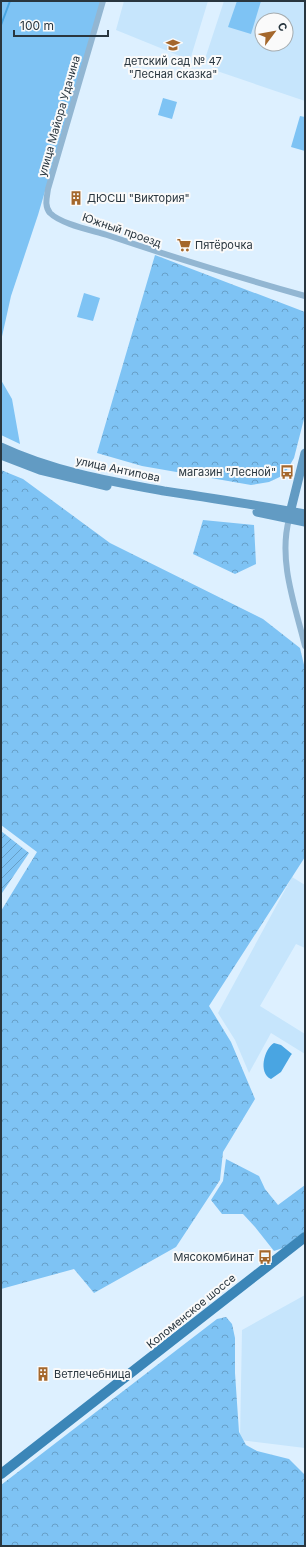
<svg xmlns="http://www.w3.org/2000/svg" width="306" height="1547" viewBox="0 0 306 1547" font-family="Inter,sans-serif">
<style>
.built{fill:#c6e5fc;fill-rule:evenodd}
.forest{fill:url(#forest-crowns)}
.park{fill:#7ec3f4}
.garden{fill:url(#garden-furrows)}
.water{fill:#49a5e2}
.lines{fill:none;stroke-linecap:round;stroke-linejoin:round}
.stream{stroke:#49a5e2;stroke-width:2}
.street{stroke:#92b6d2;stroke-width:6}
.secondary{stroke:#629bc3;stroke-width:9}
.primary{stroke:#3b86b8;stroke-width:10}
.labels{text-anchor:middle;stroke-width:4;stroke-linejoin:round;paint-order:stroke}
.poi-label{font-size:11px;fill:#29363f;stroke:#fafafa;text-anchor:start}
.street-label{font-size:11px;fill:#29363f;stroke:#fafafa}
</style>
<defs>
<pattern id="forest-crowns" width="20" height="18" patternUnits="userSpaceOnUse"><rect width="20" height="18" fill="#7ec3f4"/><path d="M2 6a3 3 0 1 1 6 0M12 15a3 3 0 1 1 6 0" fill="none" stroke="#679fc7"/></pattern>
<pattern id="garden-furrows" width="10" height="10" patternUnits="userSpaceOnUse"><rect width="10" height="10" fill="#7ec3f4"/><path d="M-1 1l2-2M0 10L10 0M9 11l2-2" fill="none" stroke="#679fc7"/></pattern>
</defs>
<rect width="100%" height="100%" fill="#ddf0ff"/>
<!-- built -->
<path class="built" d="M124,1H208L190,60L116,30Z
M224,1H305V101L214,70L215,66L204,62ZM262,20H286V44H262Z
M292,877L305,885V948L296,944L260,1006L305,1034V1054L271,1033L249,1073L235,1040L218,1013Z
M305,1295V1448L240,1440L242,1330Z"/>
<!-- forest -->
<path class="forest" d="M155,255L305,312V415L294,458L284,475L269,482L251,485L142,466L97,453Z
M1,470L23,479L110,543L263,619L300,648L305,669V857L209,1006L231,1042L255,1099L223,1152L220,1180L176,1247L94,1293L74,1269L1,1289V911L37,852L1,825Z
M203,520L254,525L256,564L235,574L193,554Z
M226,1159L259,1176L265,1189L278,1205L305,1185V1231L283,1248L274,1251L255,1227L243,1214H222L211,1200L223,1181Z
M226,1317L232,1324L235,1338V1373L239,1432L246,1445L257,1451L289,1459L305,1475V1546H1V1485L217,1319Z"/>
<!-- park -->
<path class="park" d="M1,1H101L38,215L11,296L1,341Z
M237,1H261L251,34L228,27Z
M163,98L177,102L172,119L158,115Z
M300,116L305,117V151L291,147Z
M84,293L100,298L93,321L77,317Z
M1,380L12,399L20,444L1,435Z"/>
<!-- garden -->
<path class="garden" d="M1,831L29,853L2,893L1,892Z"/>
<!-- water -->
<path class="water" d="M274,1043L281,1045L292,1054L291,1055L281,1072L271,1079C258,1073 264,1049 274,1043Z"/>
<g class="lines">
<!-- stream -->
<path class="stream" d="M1,25L10,1"/>
<!-- street -->
<path class="street" d="M103,1L48,189C47,197 44,206 50,213C61,224 91,230 107,235C172,257 238,277 305,296
M289,519C278,561 295,605 305,646"/>
<!-- secondary -->
<path class="secondary" d="M1,447C52,471 109,481 164,491C211,498 258,505 305,514
M1,455L40,470L107,486
M257,512L305,522
M289,517L305,453"/>
<!-- primary -->
<path class="primary" d="M1,1474L305,1237"/>
</g>
<!-- icons -->
<defs>
<symbol id="school-bare" viewBox="-9 -9 18 18"><path d="M0-5L7-2L0 1L-7-2ZM-4 1L0 2.5L4 1V4Q0 6-4 4Z" fill="#a4672c" stroke="#fafafa" stroke-width="2.5" paint-order="stroke"/></symbol>
<symbol id="building-bare" viewBox="-9 -9 18 18"><path d="M-4-6H4V6H1V3H-1V6H-4ZM-2.5-4.3h1.7v1.8h-1.7ZM.8-4.3h1.7v1.8H.8ZM-2.5-1h1.7V.8h-1.7ZM.8-1h1.7V.8H.8Z" fill="#a4672c" stroke="#fafafa" stroke-width="2.5" paint-order="stroke"/></symbol>
<symbol id="supermarket-bare" viewBox="-9 -9 18 18"><path d="M-6-5.5h2.5l.6 2H6L4.5 2H-2.5L-4.4-4H-6ZM-1.5 3.2a1.3 1.3 0 1 0 .1 0ZM3 3.2a1.3 1.3 0 1 0 .1 0Z" fill="#a4672c" stroke="#fafafa" stroke-width="2.5" paint-order="stroke"/></symbol>
<symbol id="bus-bare" viewBox="-9 -9 18 18"><path d="M-5-6H5V4H4V6H2V4H-2V6H-4V4H-5ZM-3.5-4V0h7V-4ZM-3.5 1.2v1.5H-2V1.2ZM2 1.2v1.5H3.5V1.2Z" fill="#a4672c" stroke="#fafafa" stroke-width="2.5" paint-order="stroke"/></symbol>
</defs>
<g fill-rule="evenodd">
<use href="#school-bare" x="163" y="35" width="20" height="20"/>
<use href="#building-bare" x="66" y="188" width="20" height="20"/>
<use href="#supermarket-bare" x="174" y="235" width="20" height="20"/>
<use href="#bus-bare" x="277" y="462" width="20" height="20"/>
<use href="#bus-bare" x="255" y="1247" width="20" height="20"/>
<use href="#building-bare" x="33" y="1364" width="20" height="20"/>
</g>
<g class="labels">
<!-- poi labels -->
<g class="poi-label">
<text x="173" y="65" text-anchor="middle">детский сад № 47<tspan x="173" dy="13">"Лесная сказка"</tspan></text>
<text x="87" y="202">ДЮСШ "Виктория"</text>
<text x="195" y="249">Пятёрочка</text>
<text x="276" y="476" text-anchor="end">магазин "Лесной"</text>
<text x="254" y="1261" text-anchor="end">Мясокомбинат</text>
<text x="54" y="1378">Ветлечебница</text>
</g>
<!-- street labels -->
<g class="street-label">
<text transform="translate(59 116) rotate(-74)" y="4">улица Майора Удачина</text>
<text transform="translate(122 230) rotate(19)" y="4">Южный проезд</text>
<text transform="translate(118 469) rotate(12)" y="4">улица Антипова</text>
<text transform="translate(191 1311) rotate(-39)" y="4">Коломенское шоссе</text>
</g>
</g>
<!-- border -->
<rect width="306" height="1547" fill="none" stroke="#29363f" stroke-width="4"/>
<!-- north arrow -->
<g transform="translate(274 32) rotate(58)"><circle r="19" fill="#fafafa" stroke="#a6acaf"/>
<path d="M0-3L7 15L0 10L-7 15Z" fill="#a4672c"/>
<text y="-6" font-size="11" font-weight="bold" text-anchor="middle" fill="#29363f">С</text>
</g>
<!-- scale -->
<path d="M14 30v6h94v-6" fill="none" stroke="#29363f" stroke-width="2"/>
<text x="20" y="30" font-size="12" fill="#29363f" stroke="#fafafa" stroke-width="3" paint-order="stroke">100 m</text>
</svg>
